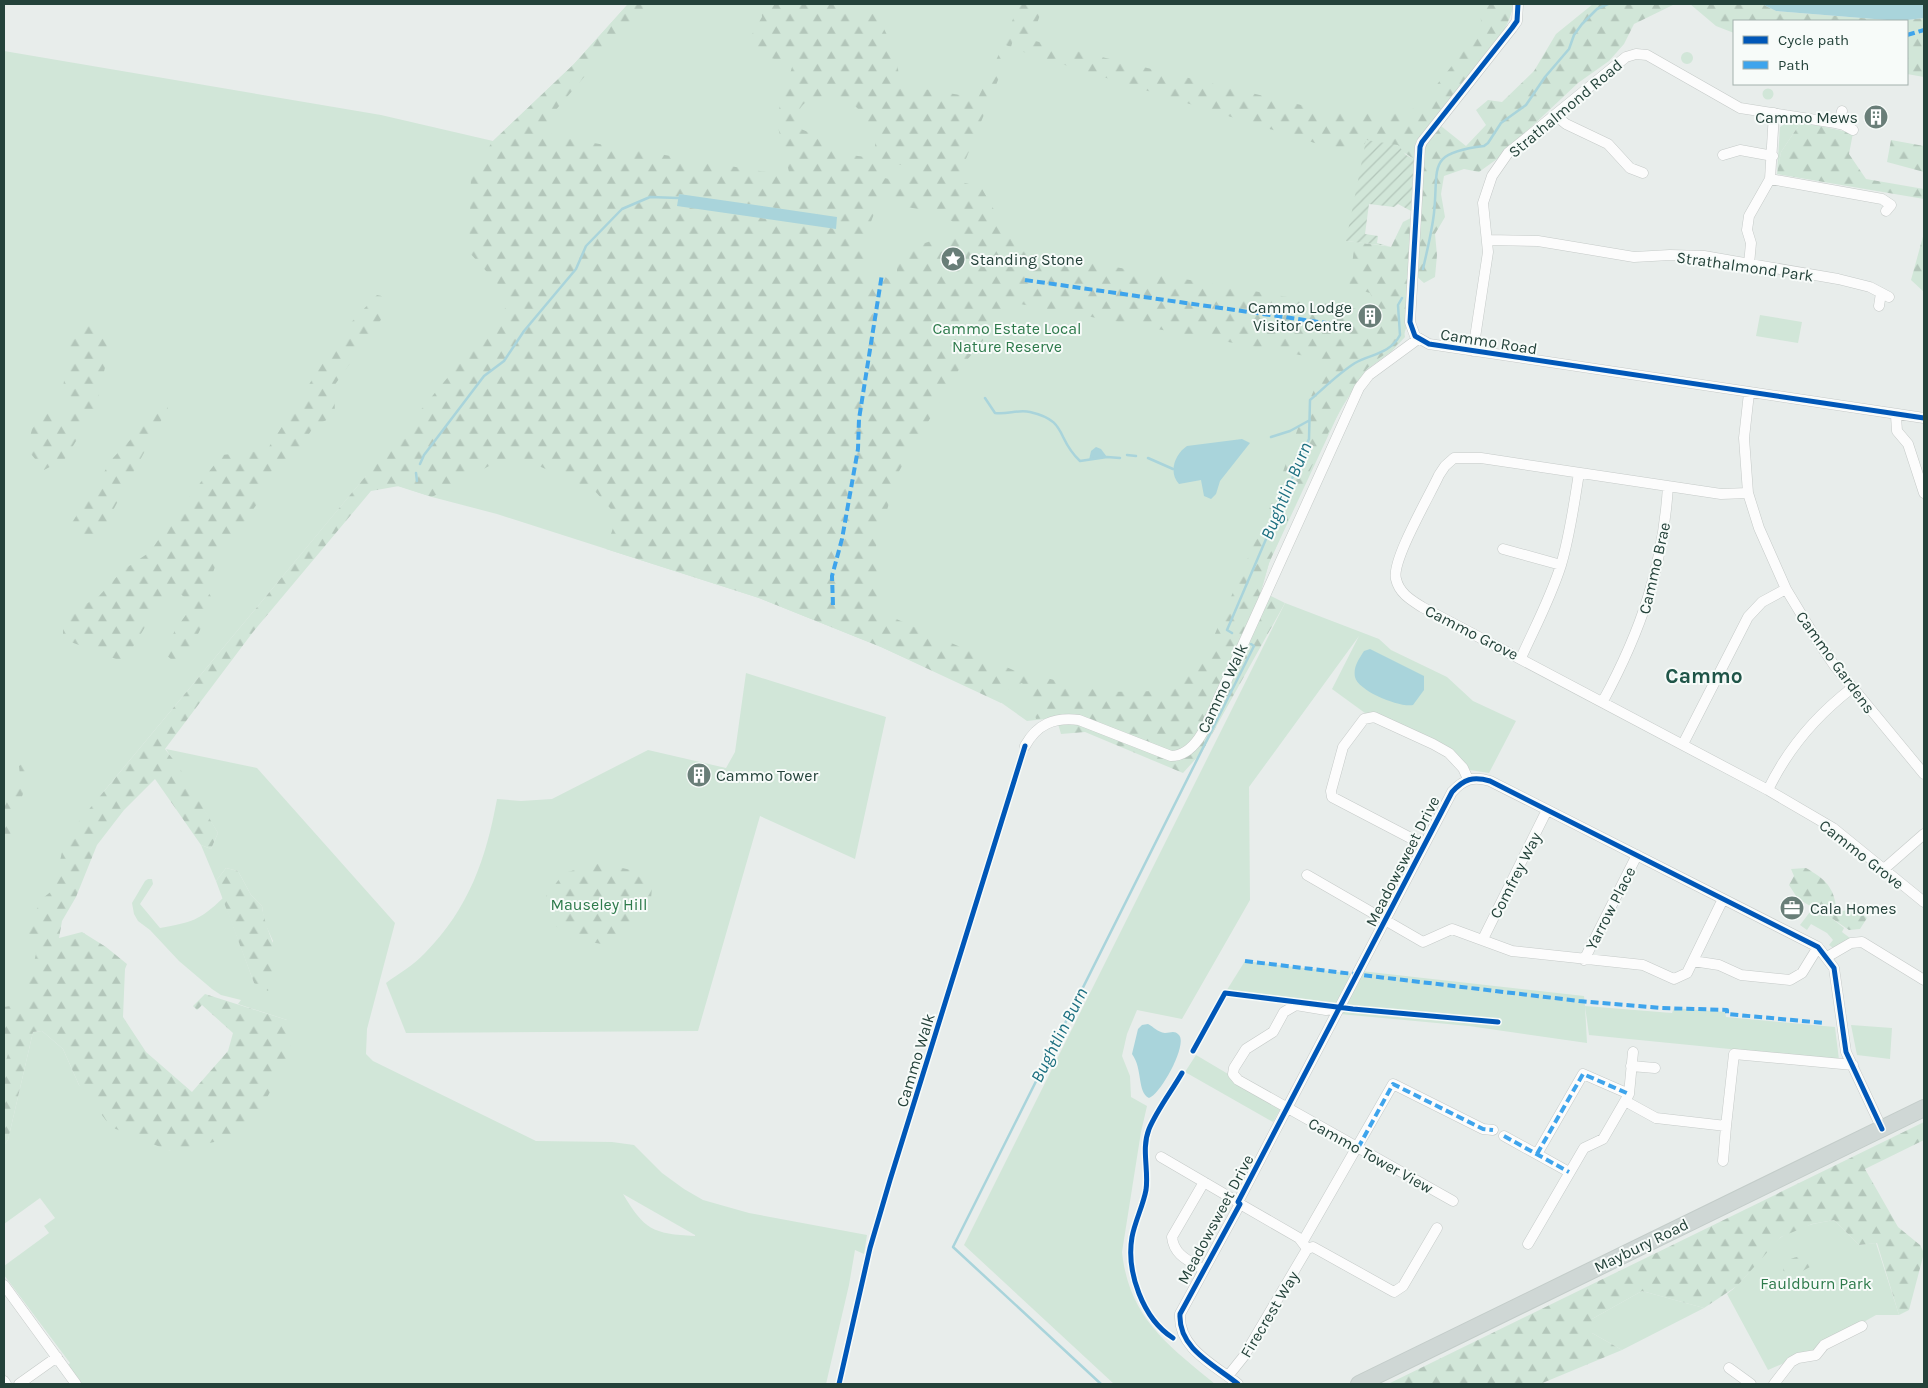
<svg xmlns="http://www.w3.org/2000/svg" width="1928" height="1388" viewBox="0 0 1928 1388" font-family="Karla,sans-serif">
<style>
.green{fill:#d1e6d8;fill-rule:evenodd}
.forest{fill:url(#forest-firs);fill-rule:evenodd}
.garden{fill:url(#garden-furrows)}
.water{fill:#a9d4db}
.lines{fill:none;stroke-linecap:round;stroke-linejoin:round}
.stream{stroke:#a9d4db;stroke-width:2.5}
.street-casing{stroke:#c5cac8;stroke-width:11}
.primary-casing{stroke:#c3ccc9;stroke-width:18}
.street{stroke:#fcfcfc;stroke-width:10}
.primary{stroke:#cfd7d5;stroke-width:16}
.quiet{stroke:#3ea4ec;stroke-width:4;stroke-dasharray:8 4;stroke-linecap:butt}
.cycleway-casing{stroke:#f7fbf9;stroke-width:8}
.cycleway{stroke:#0057b8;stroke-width:5}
.labels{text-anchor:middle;stroke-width:4;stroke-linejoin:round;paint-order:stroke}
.street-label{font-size:16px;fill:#24423a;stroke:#f7fbf9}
.poi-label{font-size:16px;fill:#24423a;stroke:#f7fbf9;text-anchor:start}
.park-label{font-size:16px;fill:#2d7a4b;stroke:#f7fbf9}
.water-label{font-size:18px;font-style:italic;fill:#1c6f80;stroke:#f7fbf9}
.district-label{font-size:21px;font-weight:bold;fill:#1f5548;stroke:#f7fbf9}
</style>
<defs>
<pattern id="forest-firs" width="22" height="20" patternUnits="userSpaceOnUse" patternTransform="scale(1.25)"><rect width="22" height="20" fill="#d1e6d8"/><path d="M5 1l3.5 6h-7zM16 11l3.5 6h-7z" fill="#b3c6ba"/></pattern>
<pattern id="garden-furrows" width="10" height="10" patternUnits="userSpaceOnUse" patternTransform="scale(1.25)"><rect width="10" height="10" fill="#d1e6d8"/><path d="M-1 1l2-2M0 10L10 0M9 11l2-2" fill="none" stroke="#b3c6ba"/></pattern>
</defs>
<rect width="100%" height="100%" fill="#e8edeb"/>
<!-- green -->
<path class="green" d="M628,4H1513C1512,14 1508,22 1503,32L1416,141L1414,159L1399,149L1347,241L1391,247L1405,337L1392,351L1365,371L1341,408L1269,563L1261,591L1199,728L1073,716L1027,721L996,699L881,647L759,598L497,514L432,497L366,476L100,796L4,1088V51L381,115L493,141L574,64Z
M1681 58a6 6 0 1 1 12 0a6 6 0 1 1-12 0Z
M1762.5 94a5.5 5.5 0 1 1 11 0a5.5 5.5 0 1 1-11 0Z
M1791,120L1801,122L1781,152L1777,174L1780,127Z
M1760,315L1802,322L1798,343L1756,336Z
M1285,603L1379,639L1391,650L1447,677L1473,701L1516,721L1489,773L1470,770L1452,750L1377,713H1365L1332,689L1359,636L1249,787L1250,900L1182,1019L1137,1010L1127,1034L1122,1056L1130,1076L1131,1097L1147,1106L1141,1132L1122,1252C1129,1318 1168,1345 1215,1384H1114L964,1245Z
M746,673L886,717L855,859L760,816L698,1031L406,1033L386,983C398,974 414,965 425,953C469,908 486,859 497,799L521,801L552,799L648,750L726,768L735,752Z
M166,749L257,768L395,923L367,1029L366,1054L373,1061L536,1141L612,1142L634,1145L662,1173L684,1189L703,1200L749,1213L867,1235L864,1254L855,1250L849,1285L826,1384H81L67,1366L70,1363L4,1275V1266L49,1233L44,1226L55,1218L40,1198L4,1224V1145L8,1140L33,1032L42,1031L63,1049L79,1085L170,1151L287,1020L238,1004L241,1000L221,995L212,989L179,961L150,930L138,921L134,914L132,903L145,881L148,879H152L153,884L140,904L160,928C192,922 199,921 223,898L254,983L273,941L264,921L262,906L251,895L238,871L226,868L216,881L201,845L211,849L218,833ZM623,1194L695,1235V1236C652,1234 644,1229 623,1194Z
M1813,908L1830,917L1844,928L1842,932L1850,938L1833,948L1829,945L1833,940L1827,933L1811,924L1807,930L1800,925Z
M1245,961L1356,974L1341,1008L1225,993Z
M1361,971L1584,996L1585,1006L1672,1013L1674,1008L1725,1012L1726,1017L1835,1027L1839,1060L1589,1035L1585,1006L1587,1043L1469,1026L1340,1014Z
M1851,1025L1892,1028L1890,1059L1857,1055Z
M1196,1055L1282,1106L1273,1122L1185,1072Z
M1834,1220L1859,1245L1876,1243L1899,1315H1876L1814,1350L1768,1370L1727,1294C1748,1279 1760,1254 1780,1238C1794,1227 1817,1223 1834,1220Z
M1642,1291L1704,1308L1622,1350L1592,1333V1319Z"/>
<!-- forest -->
<path class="forest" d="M628,4H647L548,119L552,136L790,176L776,119L793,64L763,56L751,36L762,17L761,4H836L877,15L896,53L900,85L978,98L1000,52L1009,53L957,181L981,187L1017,250L1380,313L1370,293L1349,287L1355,242L1391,247L1403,222L1411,218L1407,324C1401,354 1378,352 1364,373C1323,431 1298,500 1269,563L1261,591L1285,603L1202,752L1183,773L1085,732L1061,734L1056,717L1036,719L1027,690L1022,683L1010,688L1003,695L1005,699L1001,703L881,647L759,598L606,549L617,516L594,490L518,457L489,466L432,497L399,486L371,491L253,632L165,749L179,767L218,833L211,849L201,845L155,779L124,810L97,845L76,897L62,921L59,938L82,932L106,947L127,964L125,969L123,1017L146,1052L192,1092L228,1051L233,1033L202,1005L197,1010L193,1006L205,994L287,1020L291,1053L255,1120L219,1141L170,1151L111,1127L79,1085L63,1049L42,1031L33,1032L8,1140L4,1145V1067L8,1054L4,1040V1007L16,1005L25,998L36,954L26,928L43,898L53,890L63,848L71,831L512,300L469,252L471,173L493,141L574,64ZM834,95C855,100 869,118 875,139C876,144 874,153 874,158L842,154L823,144L813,134L796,127C796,101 811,97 834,95ZM886,163L908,166L906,182L884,178ZM679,194L837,217L836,229L677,206ZM888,196L907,207L939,213L959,226C950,232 938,239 928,242C908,249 896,250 897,275L888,279L882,274L866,272C864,238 867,229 881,198ZM1014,303L1327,360L1300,422L1274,498L1204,659L1160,691L1104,692L1013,670L878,611L876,547L898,473L958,371ZM1365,310L1376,312L1375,321L1363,319Z
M1019,4H1044L1031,40L1322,110L1402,112L1419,107L1482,28L1479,4H1513C1512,14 1508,22 1503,32L1416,141L1414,159L1399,149L1366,140L1365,144L1337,150L1017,50L1019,37L1014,36L1011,47L1003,44Z
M1593,4H1675L1634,24L1624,44L1609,61L1578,83L1497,159L1479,172L1464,169L1444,176L1441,194L1445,217L1435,234L1437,255L1435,277L1424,283L1416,276L1424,145L1431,133L1441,126L1466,146L1486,125L1476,110L1488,100L1502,102L1534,71L1556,34Z
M1690,4H1762L1776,11L1899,21L1924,18V77L1907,74V21H1734V33L1716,26Z
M1801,122L1853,133L1849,154L1866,179L1924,189V199L1777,174L1781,152Z
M1891,140L1924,146V172L1887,162Z
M1924,233V292L1911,280Z
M377,295L386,297L385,314L334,386L335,416L314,426L294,458L276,465L264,482L259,501L217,561L207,590L216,605L210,610L184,662L172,660L165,654L175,630L193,605L175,589L157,607L124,662L63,639V618L99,596L123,570L150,552L179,510L222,455L267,450L344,330Z
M88,316L107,327L111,342L95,410L65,459L44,470L27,449L32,429L46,411L64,414L73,406L74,400L63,388L67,360L72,353L68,347L76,329Z
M162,401L168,408L96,542L68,529L113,458L149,420Z
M25,761H30L33,768L16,812L7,848L4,851V808L20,776L19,766Z
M600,863L631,870L652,887L650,911L630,934L602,944L571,939L556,926L546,896L564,873Z
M226,868L238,871L251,895L262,906C266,939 289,957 268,991L254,983L216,881Z
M1806,868C1823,878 1833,885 1836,906L1843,911L1854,908L1867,918L1860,929L1849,930L1830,917L1798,899L1789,885L1794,876L1791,869Z
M1924,1122V1140L1865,1169L1898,1227L1920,1245L1924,1253L1909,1310L1899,1315L1877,1243L1859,1245L1834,1220L1812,1224L1781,1237L1737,1286L1704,1308L1642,1291L1592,1319V1333L1622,1350L1540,1384H1388Z
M1802,1256L1809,1258L1812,1262L1810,1267L1793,1276L1787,1277L1783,1270C1786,1259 1791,1258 1802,1256Z"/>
<!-- garden -->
<path class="garden" d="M1366,140L1398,145L1406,155L1414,159L1411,211L1398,204L1394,207L1369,204L1365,234L1378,236L1377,243L1388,246L1346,241Z"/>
<!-- water -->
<path class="water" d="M1762,4H1924V18L1899,21L1776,11Z
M679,194L837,217L836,229L677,206Z
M1242,439L1250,443L1220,481L1216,494L1211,499L1204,496L1201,480L1179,484C1168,472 1175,454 1187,446Z
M1096,447L1101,449L1107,457L1089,460L1091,451Z
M1370,649L1424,676V690L1413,705C1400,708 1358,691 1355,677C1353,667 1359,659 1364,651Z
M1148,1024C1154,1027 1157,1032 1165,1033C1171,1033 1174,1030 1179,1035C1188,1045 1160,1095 1149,1098C1137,1092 1143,1069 1132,1054L1138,1029L1142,1025Z"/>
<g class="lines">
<!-- stream -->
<path class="stream" d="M1423,269C1427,251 1432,231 1434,213C1439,166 1426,153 1484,146L1488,143L1501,123L1526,105L1545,77L1569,49L1574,35L1582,24L1597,9L1608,4
M985,398L995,413C1007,415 1018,409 1030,412C1069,421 1055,438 1080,461L1107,457L1120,458
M1271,437L1290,431L1310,420
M1127,455L1136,456
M1148,458L1173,469
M420,464L424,455L484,376L504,361L524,331L576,269L586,246L622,209L650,197L678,198
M416,473L417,481
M1232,633L1227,630L1309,439L1310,400C1324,388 1339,373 1355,363C1371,354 1390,354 1400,335L1398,305L1402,298
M1101,1384L953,1247L1254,646L1251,644"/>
<defs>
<path id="street" d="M1518,4L1517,21L1512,28L1422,142L1420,147L1410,322L1415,336L1429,344L1924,418
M1555,115L1566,124L1608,144L1630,168L1643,173
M1839,124L1842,111
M1723,155L1740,150L1773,156
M1770,179L1882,199L1891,205L1886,211
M1487,240L1538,241L1634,257L1670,255L1704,256L1838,279L1870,287L1889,297
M1749,264L1751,243L1747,230L1749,216L1770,179L1774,113
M1879,306L1881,293
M1473,351L1488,252L1483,203L1492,176L1508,153L1626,57L1636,54L1647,55L1740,108L1842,124L1853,130
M1749,393L1744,438L1748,493L1759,528L1786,589L1815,637L1834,665L1924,774
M1896,416L1897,431L1908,444L1924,493
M1748,493L1721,494L1481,458H1454L1445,466L1439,475C1430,495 1391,561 1396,579C1399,593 1411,600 1422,607L1768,790L1833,828L1924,902
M1503,549L1561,565
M1521,658C1535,627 1551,597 1561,565C1570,535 1574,504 1579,473
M1603,701C1641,631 1663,567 1668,486
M1683,744L1748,617L1762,602L1786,589
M1025,746C1037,724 1054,717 1079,720L1171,756C1199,756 1211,714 1221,693L1359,388L1369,375L1418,339
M1768,790C1787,750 1817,715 1852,688
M1424,845L1332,797L1331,791L1343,747L1364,719L1374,717L1433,744L1449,753L1463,768L1468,779
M1884,869L1924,834
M1307,875L1423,942L1452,929L1512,951L1643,965L1674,979L1687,973L1723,899
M1483,939L1547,810
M1827,957L1851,943L1862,942L1924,980
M1584,960L1637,855
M1693,961L1719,965L1741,975L1790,980L1802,973L1818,947
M1341,1008L1326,1010L1296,1005L1284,1012L1273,1032L1246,1049L1234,1068L1233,1074L1238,1080L1453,1201
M1631,1066L1655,1068
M1625,1101L1656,1118L1726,1126L1734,1054L1853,1065
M1504,1136L1569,1172
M1537,1154L1583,1074L1629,1094
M1161,1157L1238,1202
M1723,1161L1726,1126
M1240,1204L1299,1238L1305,1246
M1303,1241L1393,1084L1483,1129L1493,1130
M1528,1244L1584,1148L1603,1139L1625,1101L1629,1094L1633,1052
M1307,1249L1313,1247L1394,1292L1403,1286L1437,1228
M1204,1270C1190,1261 1174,1256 1172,1237L1204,1182
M4,1285L76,1384
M1729,1368L1751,1384
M1228,1376L1244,1356L1307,1249
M4,1381L6,1384
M19,1384L57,1357
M1238,1384C1215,1365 1178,1349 1180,1314L1240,1204L1238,1202L1452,792C1464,779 1473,776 1490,781L1818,947L1834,968L1846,1052L1882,1129
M1774,1384L1791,1362L1798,1358L1816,1355L1824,1345L1862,1326"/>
<path id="primary" d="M1359,1384L1924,1108"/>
</defs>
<!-- street casing -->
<use href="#street" class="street-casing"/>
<!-- primary casing -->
<use href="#primary" class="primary-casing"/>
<!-- street -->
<use href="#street" class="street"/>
<!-- primary -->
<use href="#primary" class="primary"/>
<!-- quiet -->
<path class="quiet" d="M1907,35L1924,30
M1025,280L1347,326
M833,605L832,576L842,539L858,449L859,419L882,274
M1245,961L1579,1001L1662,1008L1727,1010V1014L1825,1023
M1504,1136L1569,1172
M1358,1148L1393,1084L1483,1129L1493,1130
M1537,1154L1583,1074L1629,1094"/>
<defs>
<path id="cycleway" d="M1518,4L1517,21L1512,28L1422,142L1420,147L1410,322L1415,336L1429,344L1924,418
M1193,1051L1225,993L1353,1009L1498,1022
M1173,1338C1143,1319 1126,1272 1132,1237C1135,1221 1143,1206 1146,1190C1149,1170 1141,1149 1149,1129C1157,1110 1171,1092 1182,1073
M839,1384L870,1248L890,1180L1025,746
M1238,1384C1215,1365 1178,1349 1180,1314L1240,1204L1238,1202L1452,792C1464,779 1473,776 1490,781L1818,947L1834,968L1846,1052L1882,1129"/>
</defs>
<!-- cycleway casing -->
<use href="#cycleway" class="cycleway-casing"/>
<!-- cycleway -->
<use href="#cycleway" class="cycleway"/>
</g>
<!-- icons -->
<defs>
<symbol id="building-disc" viewBox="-11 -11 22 22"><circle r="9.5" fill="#697e78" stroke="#f7fbf9"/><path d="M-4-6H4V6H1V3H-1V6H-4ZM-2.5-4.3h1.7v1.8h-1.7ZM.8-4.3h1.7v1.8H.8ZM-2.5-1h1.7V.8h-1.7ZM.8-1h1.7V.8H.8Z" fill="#fff"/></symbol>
<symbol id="sight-disc" viewBox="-11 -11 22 22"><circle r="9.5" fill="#697e78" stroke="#f7fbf9"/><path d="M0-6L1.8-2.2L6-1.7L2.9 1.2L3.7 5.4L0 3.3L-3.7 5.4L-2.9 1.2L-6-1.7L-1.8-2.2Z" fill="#fff"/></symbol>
<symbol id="office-disc" viewBox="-11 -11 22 22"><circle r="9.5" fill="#697e78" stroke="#f7fbf9"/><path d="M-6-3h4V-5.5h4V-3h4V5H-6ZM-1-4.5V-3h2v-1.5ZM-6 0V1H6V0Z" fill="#fff"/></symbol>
</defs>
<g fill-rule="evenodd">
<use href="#building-disc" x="1862" y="103" width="28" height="28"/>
<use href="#sight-disc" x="939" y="245" width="28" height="28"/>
<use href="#building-disc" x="1356" y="302" width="28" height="28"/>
<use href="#building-disc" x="685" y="761" width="28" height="28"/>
<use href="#office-disc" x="1778" y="894" width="28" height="28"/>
</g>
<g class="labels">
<!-- street labels -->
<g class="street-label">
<text transform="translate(1565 108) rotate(-40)" y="6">Strathalmond Road</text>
<text transform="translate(1745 266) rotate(8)" y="6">Strathalmond Park</text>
<text transform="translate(1489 341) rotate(9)" y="6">Cammo Road</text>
<text transform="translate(1654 568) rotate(-77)" y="6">Cammo Brae</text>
<text transform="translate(1472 632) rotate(27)" y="6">Cammo Grove</text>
<text transform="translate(1836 662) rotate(54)" y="6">Cammo Gardens</text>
<text transform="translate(1222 688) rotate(-65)" y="6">Cammo Walk</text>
<text transform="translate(1862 854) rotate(38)" y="6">Cammo Grove</text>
<text transform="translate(1402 861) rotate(-63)" y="6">Meadowsweet Drive</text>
<text transform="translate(1515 875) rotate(-63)" y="6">Comfrey Way</text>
<text transform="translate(1610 908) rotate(-63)" y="6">Yarrow Place</text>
<text transform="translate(915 1060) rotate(-73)" y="6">Cammo Walk</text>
<text transform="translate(1371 1155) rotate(29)" y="6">Cammo Tower View</text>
<text transform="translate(1215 1219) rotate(-62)" y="6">Meadowsweet Drive</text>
<text transform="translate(1641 1245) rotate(-26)" y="6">Maybury Road</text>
<text transform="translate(1269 1314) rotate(-59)" y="6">Firecrest Way</text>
</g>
<!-- poi labels -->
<g class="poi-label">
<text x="1858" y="123" text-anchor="end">Cammo Mews</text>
<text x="970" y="265">Standing Stone</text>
<text x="1352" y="313" text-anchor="end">Cammo Lodge<tspan x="1352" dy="18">Visitor Centre</tspan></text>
<text x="716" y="781">Cammo Tower</text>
<text x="1810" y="914">Cala Homes</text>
</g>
<!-- park labels -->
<g class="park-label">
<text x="1007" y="334">Cammo Estate Local<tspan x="1007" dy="18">Nature Reserve</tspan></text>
<text x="599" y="910">Mauseley Hill</text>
<text x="1816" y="1289">Fauldburn Park</text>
</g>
<!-- water labels -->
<g class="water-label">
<text transform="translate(1286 491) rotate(-67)" y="6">Bughtlin Burn</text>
<text transform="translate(1059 1035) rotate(-63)" y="6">Bughtlin Burn</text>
</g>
<!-- district labels -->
<g class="district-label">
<text x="1704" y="683">Cammo</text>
</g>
</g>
<!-- border -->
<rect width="1928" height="1388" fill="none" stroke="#24423a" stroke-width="10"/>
<!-- legend -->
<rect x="1733" y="20" width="175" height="65" fill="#f7fbf9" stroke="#a3b1ad"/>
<rect x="1743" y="36" width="25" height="8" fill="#0057b8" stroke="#a3b1ad"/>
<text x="1778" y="45" font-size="15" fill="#24423a">Cycle path</text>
<rect x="1743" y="61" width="25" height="8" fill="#3ea4ec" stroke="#a3b1ad"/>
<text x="1778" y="70" font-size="15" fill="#24423a">Path</text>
</svg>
